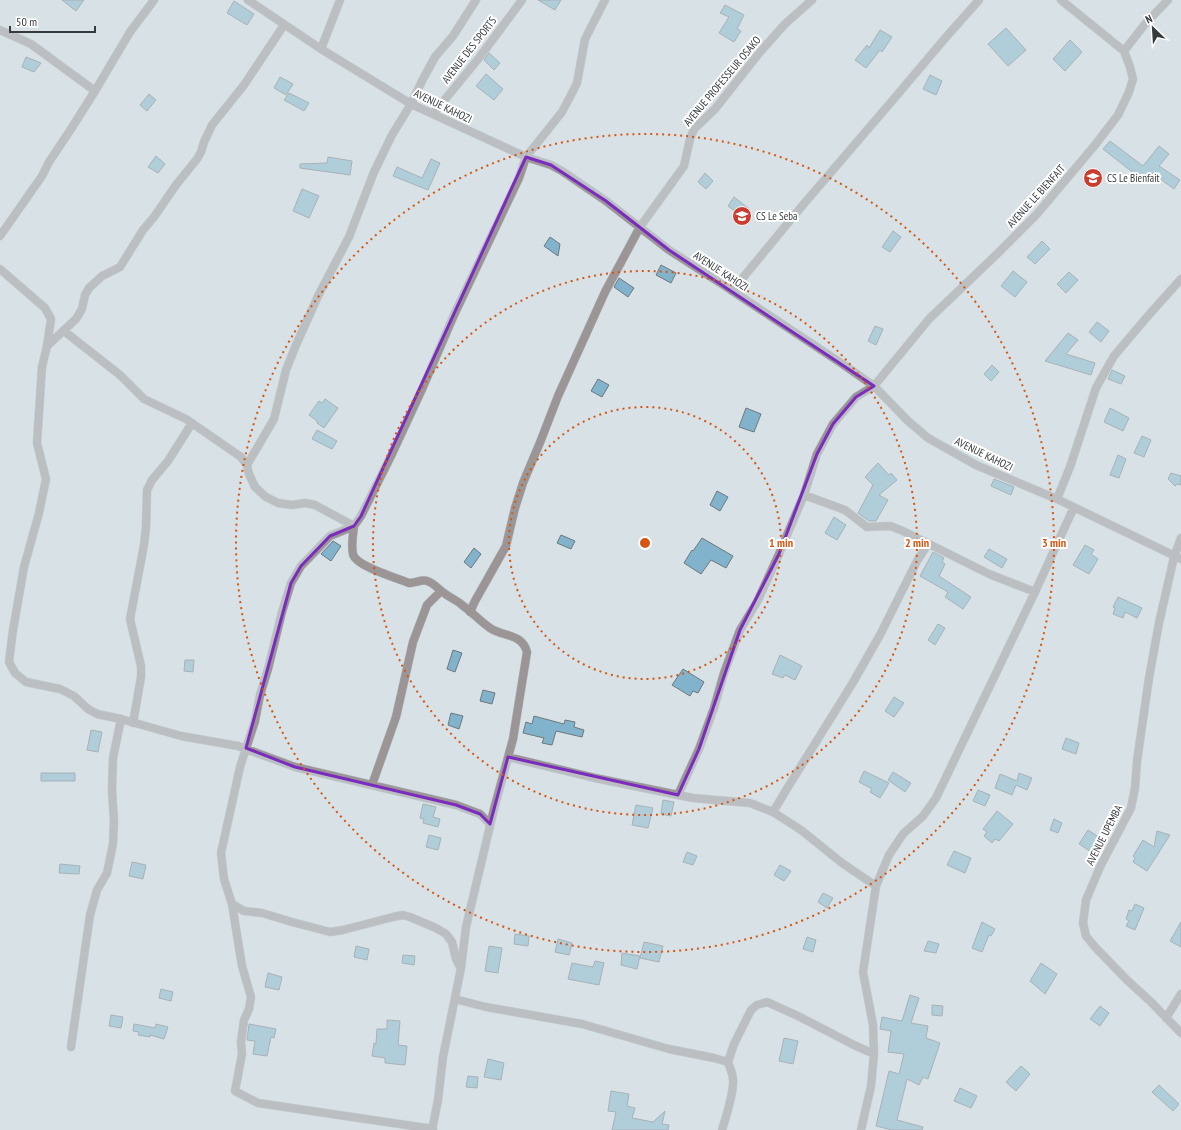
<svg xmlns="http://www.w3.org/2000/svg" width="1181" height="1130" viewBox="0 0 1181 1130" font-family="'PT Sans Narrow',sans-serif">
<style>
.building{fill:#82b3cc;stroke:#6f787c}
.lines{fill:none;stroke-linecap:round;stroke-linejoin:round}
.street-casing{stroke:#b4bcc1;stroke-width:9}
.street{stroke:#9b9695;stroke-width:8}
.marked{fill:none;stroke:#7b2cbf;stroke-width:3;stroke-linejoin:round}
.ring{fill:none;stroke:#d65611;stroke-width:2;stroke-dasharray:2 4}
.labels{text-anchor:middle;stroke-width:4;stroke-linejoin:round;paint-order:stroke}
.street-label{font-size:11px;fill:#363a3c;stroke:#fff}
.poi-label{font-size:11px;fill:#363a3c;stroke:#fff;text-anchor:start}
.centre{fill:#d65611;stroke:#fff;stroke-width:2}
.ring-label{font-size:12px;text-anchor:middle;font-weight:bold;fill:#d65611;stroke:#fff;stroke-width:4;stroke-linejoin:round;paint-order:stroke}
</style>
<rect width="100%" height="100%" fill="#d7e1e6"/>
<!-- building -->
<path class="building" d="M62,0H84L76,11Z
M538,0H561L555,10Z
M234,1L254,14L247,25L227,13Z
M725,5L744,15L737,29L741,31L734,42L719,33L729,17L720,13Z
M1006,28L1026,50L1008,66L988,44Z
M880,30L892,37L882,52L880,50L866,68L855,60L867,45L869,48Z
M1070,40L1082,52L1065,71L1053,59Z
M489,53L500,63L494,70L484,60Z
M26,57L41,63L34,72L22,67Z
M486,74L503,89L494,100L476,86Z
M930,75L942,81L936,95L923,89Z
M280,77L293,84L286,95L274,88Z
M289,93L309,103L304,111L284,100Z
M149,94L156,100L147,111L140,105Z
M1110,141L1143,166L1159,146L1169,154L1159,166L1180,180L1174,189L1152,173L1145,182L1103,149Z
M156,156L165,164L158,173L148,167Z
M328,157L352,161L350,175L300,168V164L327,163Z
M431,159L440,163L428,190L393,176L397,167L422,178Z
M705,173L713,181L706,189L698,182Z
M302,189L319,196L309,218L293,211Z
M734,197L748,208L742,216L728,206Z
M893,231L901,237L890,252L882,247Z
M550,237L560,244L558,256L544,246Z
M1042,241L1050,249L1035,264L1027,257Z
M661,265L676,273L671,283L656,275Z
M1013,271L1027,282L1015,297L1001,286Z
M1069,272L1078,280L1066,293L1057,284Z
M619,278L634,288L628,297L614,287Z
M1097,322L1109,331L1101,342L1089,332Z
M875,326L883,329L876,345L868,341Z
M1068,333L1078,340L1066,354L1095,363L1091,375L1045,361Z
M992,365L999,372L991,381L984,374Z
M1112,370L1125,376L1121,384L1108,379Z
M598,379L609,385L602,397L591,391Z
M325,399L338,408L324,428L317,423V421L309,415L319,401L322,403Z
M746,408L761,414L754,432L739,427Z
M1110,408L1129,418L1123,431L1104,422Z
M317,430L337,441L332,449L312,439Z
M1142,436L1151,440L1144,457L1134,453Z
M1118,455L1126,459L1119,478L1110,475Z
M878,463L889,475L891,473L897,480L879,495L888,500L876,521H869L858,513L873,485L865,477Z
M1171,473L1181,476V485L1177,484L1175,486L1168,479Z
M994,479L1014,487L1011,495L991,486Z
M717,491L728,497L720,511L710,505Z
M834,517L846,525L837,540L825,533Z
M561,535L575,541L571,549L557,543Z
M702,538L733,556L726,568L711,560L701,574L684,563L692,550L693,551Z
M333,541L341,546L331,561L321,554Z
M1085,545L1094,550L1091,554L1098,559L1089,574L1073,565Z
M474,548L481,554L471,568L464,562Z
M989,549L1007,559L1002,568L984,557Z
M933,552L944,558L942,562L945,564L939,576L971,597L963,609L945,597L948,592L920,576Z
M1118,597L1142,608L1137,618L1125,612L1123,618L1113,614L1115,608L1113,607Z
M938,624L945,628L935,645L928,640Z
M453,650L462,653L455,672L447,669Z
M780,655L802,666L795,680L785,675L783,678L772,674Z
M185,660H194L193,672L184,671Z
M683,669L704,682L698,693L693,691L690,696L672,685Z
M483,690L495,693L492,704L480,701Z
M894,697L904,703L894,717L885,711Z
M451,713L463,716L459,729L448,725Z
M534,716L564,724L565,720L575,722L574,727L584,730L582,737L556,731L552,745L542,743L544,738L523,733L526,722L532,724Z
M91,730L102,732L98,752L87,750Z
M1066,738L1079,743L1076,754L1062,749Z
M864,771L889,783L880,798L870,792L872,789L859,782Z
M893,772L911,783L905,792L888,780Z
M41,773H75V781H41Z
M1019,773L1032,778L1027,790L1016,785L1012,795L995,788L1000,774L1017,781Z
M978,790L990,795L985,806L973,801Z
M663,800L674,802L671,816L661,814Z
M423,804L436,807L433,817L440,819L438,827L423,823L424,819L420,818Z
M636,805L653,808L648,828L632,825Z
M997,811L1013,824L999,841L995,839L992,843L984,836L987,832L983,829Z
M1054,819L1062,823L1058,833L1050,830Z
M1088,830L1102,839L1100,843L1102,845L1096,855L1079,844Z
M1157,831L1170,835L1147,871L1133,862L1135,858L1133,856L1143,840L1154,847Z
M429,835L441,838L438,850L426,847Z
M954,851L971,858L965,873L947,865Z
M687,852L697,856L693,865L683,862Z
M132,862L146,865L143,879L129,876Z
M60,864L80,866L79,874L59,873Z
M780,865L791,871L784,881L774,875Z
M823,893L833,898L827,908L818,902Z
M1135,904L1144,908L1135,930L1126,926L1129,921L1126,919L1129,910L1132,911Z
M982,922L995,929L991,936L989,935L982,952L972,948Z
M1181,922V947L1170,941Z
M515,934L529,936L528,946L514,944Z
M807,937L816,940L813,952L803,949Z
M558,939L572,943L569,955L555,952Z
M928,941L939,944L936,953L924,951Z
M644,942L663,946L659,962L640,958Z
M356,946L369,949L367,960L354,957Z
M489,946L502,948L498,973L485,971Z
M622,953L640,956L637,969L621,965Z
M403,955L415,956L414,965L402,963Z
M595,961L604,963L599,985L568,979L572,963L593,967Z
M1041,963L1057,974L1045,994L1030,981Z
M268,973L282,977L279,990L265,987Z
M161,989L173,992L171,1001L159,998Z
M910,995L919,998L911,1023L928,1026L926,1038L940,1043L928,1079L923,1077L919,1085L907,1079L897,1120L923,1127L922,1130H892L876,1126L889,1071L899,1074L904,1054L888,1052L891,1031L880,1029L882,1017L902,1021Z
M932,1005L943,1006L942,1016L932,1015Z
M1100,1006L1109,1013L1100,1026L1090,1019Z
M111,1015L123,1017L121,1028L109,1026Z
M387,1020L400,1021L398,1045L407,1046L405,1065L385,1063V1058L372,1056L374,1043L376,1044L377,1029H387Z
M134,1024L155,1028L156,1024L168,1027L164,1039L150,1035V1037L138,1035L139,1032L133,1031Z
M249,1024L276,1029L274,1038L271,1037L267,1056L253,1054L255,1041L247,1040Z
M784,1038L798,1041L793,1064L779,1061Z
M488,1059L504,1063L501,1080L484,1077Z
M1021,1066L1030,1074L1016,1091L1006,1082Z
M468,1076L478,1077L477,1088L466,1087Z
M1159,1085L1179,1104L1173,1111L1152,1092Z
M960,1088L977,1096L971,1108L954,1101Z
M611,1091L629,1094L627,1106L635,1108L632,1118L653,1122L665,1111L662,1124L669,1125L668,1130H612L616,1112L608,1111Z"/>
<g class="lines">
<defs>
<path id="street" d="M248,0L321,49L411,104L526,157L551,165L562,171L606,201L669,250L722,284L841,363L874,386L908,421L928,438L976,465L1057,499L1181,559
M1061,0L1124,51
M0,30L31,44L95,91
M321,49L340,0
M433,114L479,58L522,0
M0,236L42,176L49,162L71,129L95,91L130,32L154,0
M0,269L45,308L51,319L47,346L42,367L37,443L46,479L39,513L24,567L13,630L9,662L15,673L26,682L60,689L74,696L88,709L97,714L121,719L181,736L238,746L295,767L456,805L480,814L490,824
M732,291L802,206L892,101L947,36L979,0
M64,331L120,375L144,399L186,419L241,457L247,465L249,474L255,487L266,497L278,503L292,505L305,503L315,505L354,526C353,535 351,545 353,554C355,566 397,578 409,583C414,583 423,579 427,581C434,583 438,589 444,593C450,598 457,600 462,605C472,612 480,621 490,628C503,637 522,633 527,652L513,739L494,809L466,927L461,968L443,1057L438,1100L432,1130
M47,346L76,319L82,309L85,295L89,288L102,276L120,267L143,230L154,217L176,185L197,159L201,152L204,142L212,125L244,85L284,25
M247,465L274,419L286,370L296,345L319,294L349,237L374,172L392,135L411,104L423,79L435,57L453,36L476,0
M804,495L845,510L867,527L890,526L903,531L989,574L1035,592
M1057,499L1070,467L1096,388L1114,356L1147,317L1181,279
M1181,538L1174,557L1159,623L1149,678L1137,761L1135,788L1131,808L1100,867L1086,900L1083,923L1086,936L1095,947L1127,980L1151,1002L1181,1033
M470,612L475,601L506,546L515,508L523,483L541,440L558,396L605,292L640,227L684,166L690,139L694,129L715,109L760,52L785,24L812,0
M133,723L141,677V666L130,619L144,545L146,527L147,490L152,480L168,461L192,423
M508,757L595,778L693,798L750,803L773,812L801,830L842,863L876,886
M372,785L396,717L413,642L427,605L441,591
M678,795L699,749L714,708L724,673L740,630L757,602L779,554L804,495L817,454L833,424L856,397L874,386L929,319L997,254L1037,214L1095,145L1118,115L1129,92L1133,79L1130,67L1124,51L1145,24L1168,0
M773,812L788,787L852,684L880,635L917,561L928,544
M232,904L244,911L262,913L292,922L330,932L343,930L393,917L403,915L410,917L436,928L446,934L452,942L456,959L460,967
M455,999L486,1007L582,1024L669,1049L714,1058L728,1062
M1166,1018L1181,994
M71,1047L90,915L97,890L107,873L113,844L114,821L112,790L113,758L121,719
M433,1129L258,1103L235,1091L242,1054L241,1042L244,1020L249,1009L251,997L242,966L232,904L224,879L221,853L240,767L255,721L260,695L268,669L282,612L291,583L301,566L330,536L354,526L361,516L391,456L423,387L454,315L519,178L526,157L562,112L572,93L577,83L585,39L605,0
M722,1130C726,1116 734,1094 733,1080C733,1074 730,1068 728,1062L734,1044L751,1010L757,1005L767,1002L798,1016L854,1045L874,1054
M861,1130L871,1086L874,1054L873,1025L863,972L876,886L889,855L903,834L923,816L936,798L1035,592L1074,507"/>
</defs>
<!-- street casing -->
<use href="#street" class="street-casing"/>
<!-- street -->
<use href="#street" class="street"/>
</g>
<!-- marked area -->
<path d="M0 0H1181V1130H0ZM526,157L551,165L606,201L669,250L874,386L856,397L833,424L817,454L779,554L740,630L699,749L678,795L508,757L490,824L480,814L456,805L295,767L246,748L291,583L301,566L330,536L354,526L361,516Z" fill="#d7e1e6" fill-opacity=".55" fill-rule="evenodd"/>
<path class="marked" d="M526,157L551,165L606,201L669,250L874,386L856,397L833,424L817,454L779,554L740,630L699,749L678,795L508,757L490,824L480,814L456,805L295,767L246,748L291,583L301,566L330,536L354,526L361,516Z"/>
<!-- distance rings -->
<g class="ring">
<circle cx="645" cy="543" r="136"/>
<circle cx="645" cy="543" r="272"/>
<circle cx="645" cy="543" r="409"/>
</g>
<!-- icons -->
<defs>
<symbol id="school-disc" viewBox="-11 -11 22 22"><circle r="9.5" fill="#c93c2f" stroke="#fff"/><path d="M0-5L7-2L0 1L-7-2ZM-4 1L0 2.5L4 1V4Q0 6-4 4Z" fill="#fff"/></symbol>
</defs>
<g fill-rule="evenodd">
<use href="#school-disc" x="1082" y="167" width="22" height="22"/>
<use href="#school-disc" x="731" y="205" width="22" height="22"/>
</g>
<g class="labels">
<!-- street labels -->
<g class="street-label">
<text transform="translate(469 50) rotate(-52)" y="4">AVENUE DES SPORTS</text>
<text transform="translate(722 81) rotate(-50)" y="4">AVENUE PROFESSEUR OSAKO</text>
<text transform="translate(443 106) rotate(26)" y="4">AVENUE KAHOZI</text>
<text transform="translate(1036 196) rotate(-48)" y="4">AVENUE LE BIENFAIT</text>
<text transform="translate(721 271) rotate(33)" y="4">AVENUE KAHOZI</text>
<text transform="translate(984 454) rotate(26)" y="4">AVENUE KAHOZI</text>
<text transform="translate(1104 835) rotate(-63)" y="4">AVENUE UPEMBA</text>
</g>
<!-- poi labels -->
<g class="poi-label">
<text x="1107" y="182">CS Le Bienfait</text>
<text x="756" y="220">CS Le Seba</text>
</g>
</g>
<circle cx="645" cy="543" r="6" class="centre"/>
<g class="ring-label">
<text x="781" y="547">1 min</text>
<text x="917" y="547">2 min</text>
<text x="1054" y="547">3 min</text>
</g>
<!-- north arrow -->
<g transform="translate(1153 28) rotate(335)" stroke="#ffffff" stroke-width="3" paint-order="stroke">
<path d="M0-3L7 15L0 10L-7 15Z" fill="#363a3c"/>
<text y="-6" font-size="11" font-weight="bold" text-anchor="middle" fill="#363a3c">N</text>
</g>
<!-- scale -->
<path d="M10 26v6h85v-6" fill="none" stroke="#363a3c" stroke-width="2"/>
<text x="16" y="26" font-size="12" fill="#363a3c" stroke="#ffffff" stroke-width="3" paint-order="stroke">50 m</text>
</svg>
